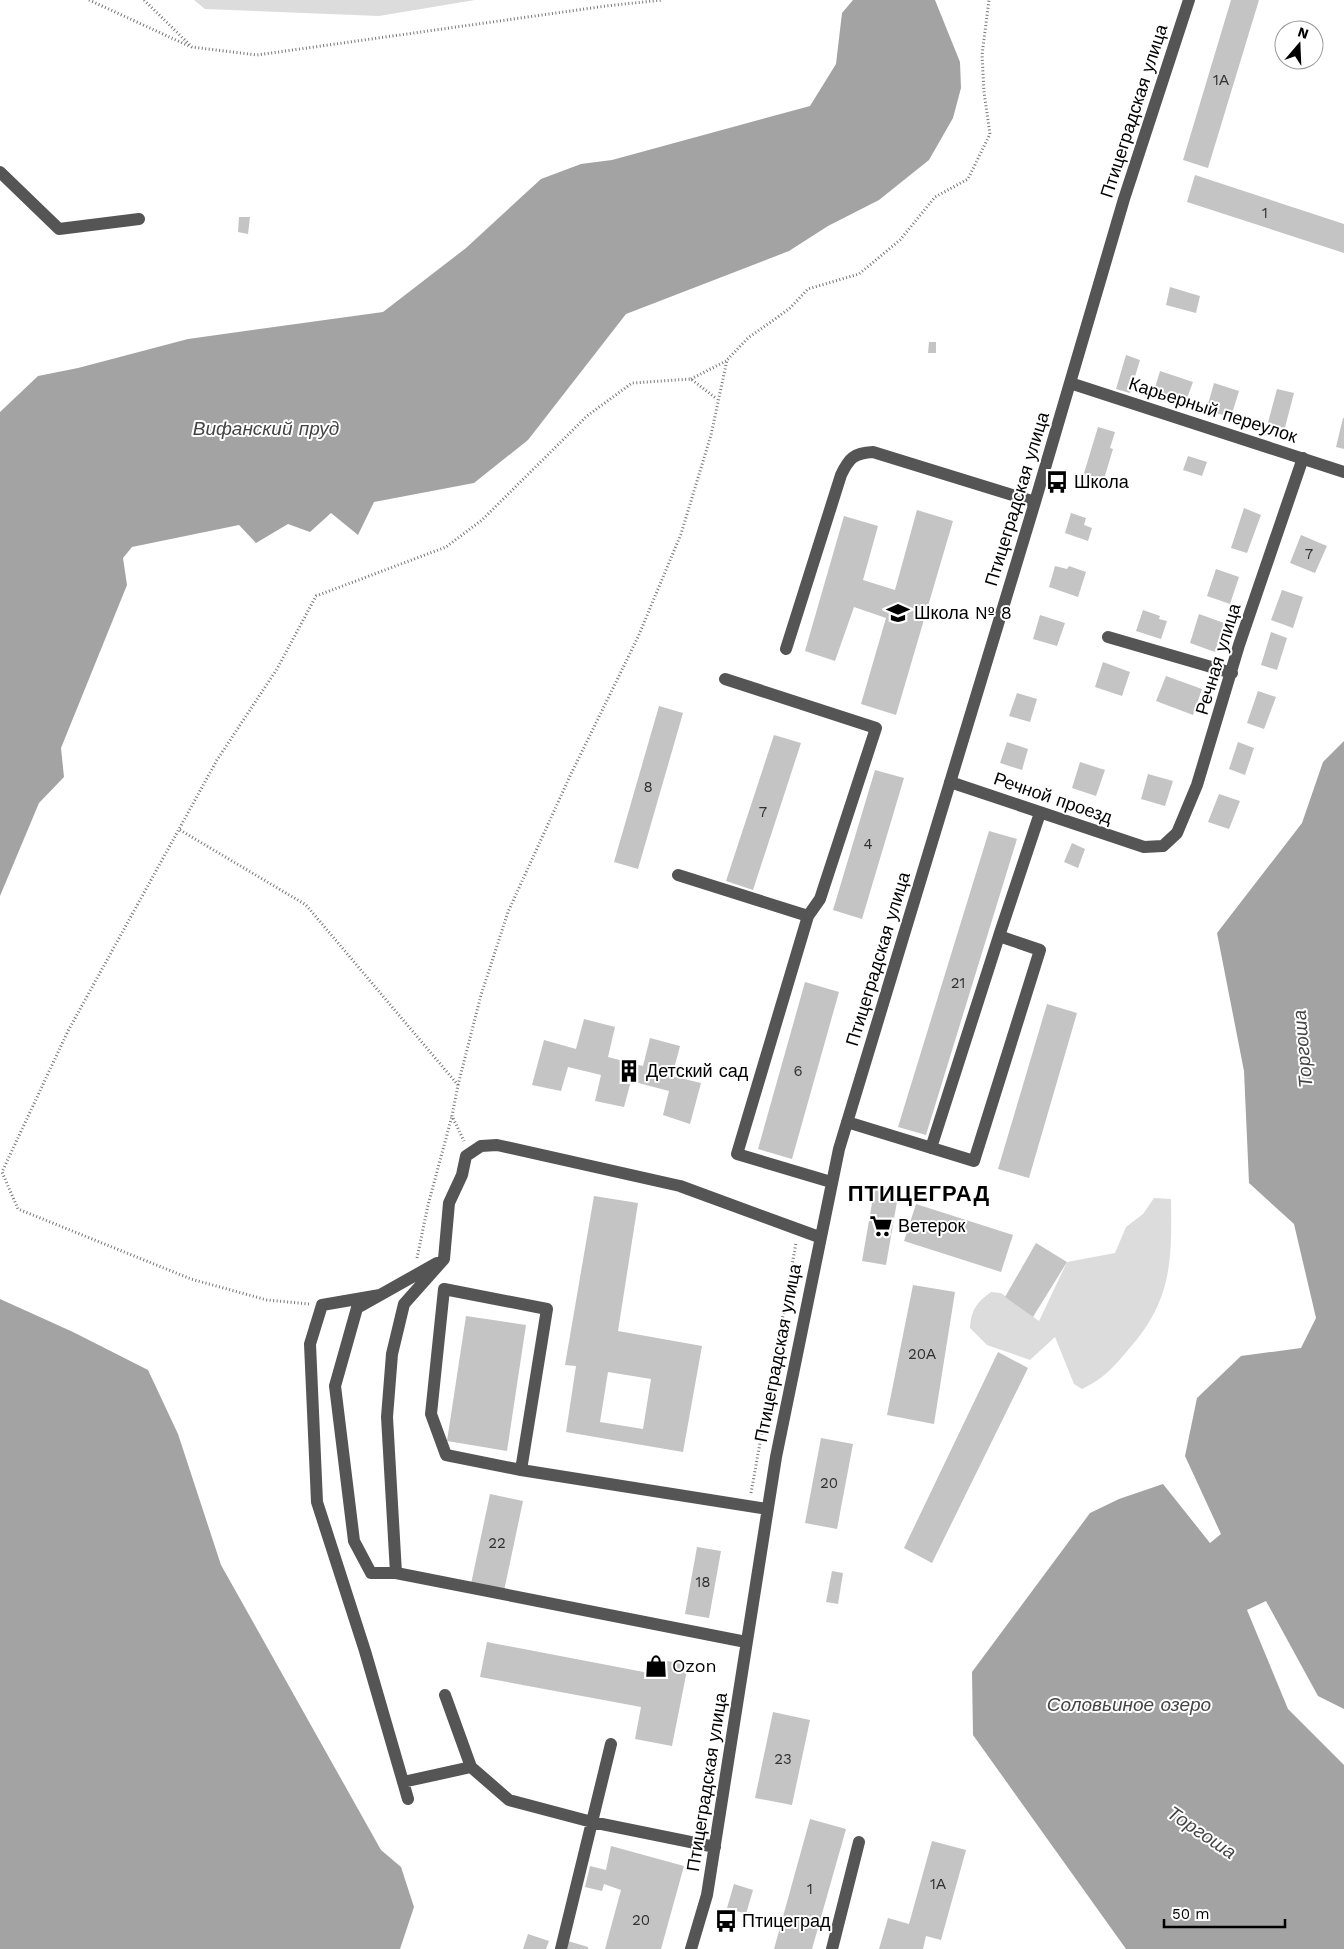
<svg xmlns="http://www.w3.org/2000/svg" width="1344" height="1949" viewBox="0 0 1344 1949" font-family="'Work Sans',sans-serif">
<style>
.green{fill:#dcdcdc}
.water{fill:#a3a3a3}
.building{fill:#c4c4c4;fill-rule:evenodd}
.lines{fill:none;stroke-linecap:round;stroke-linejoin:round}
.path{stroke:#777;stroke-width:3;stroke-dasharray:1 2.5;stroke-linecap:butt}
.minor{stroke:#555;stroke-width:12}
.labels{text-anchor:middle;stroke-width:4;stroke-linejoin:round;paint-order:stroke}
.number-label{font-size:15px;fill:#313131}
.street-label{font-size:18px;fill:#000;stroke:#fff}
.poi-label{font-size:18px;fill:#000;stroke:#fff;text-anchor:start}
.water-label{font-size:19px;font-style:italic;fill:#444;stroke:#fff}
.district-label{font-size:22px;font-weight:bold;letter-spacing:1px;fill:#000;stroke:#fff}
</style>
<rect width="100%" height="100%" fill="#fff"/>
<!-- green -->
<path class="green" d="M194,0H475L379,16L205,9Z
M1154,1198L1171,1199C1172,1261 1172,1301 1128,1350C1112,1369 1104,1378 1082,1389L1074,1384L1055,1337L1030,1360L987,1345L970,1328C971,1310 977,1302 991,1292L1001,1293L1039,1321L1067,1262L1115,1253L1126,1227L1143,1214Z"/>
<!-- water -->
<path class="water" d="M853,0H935L960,62L961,88L953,118L929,160L879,200L828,226L789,251L626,314L528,440L474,483L374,502L358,535L331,513L310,532L288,524L256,543L239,525L132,547L123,558L127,585L61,748L64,777L39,803L0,896V412L38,376L78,368L188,339L383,312L466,248L541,179L581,164L612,160L810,106L836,64L842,13Z
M1344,741V1709L1318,1696L1266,1601L1247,1610L1288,1709L1344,1765V1949H1126L973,1735L972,1672L1090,1513L1119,1499L1163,1484L1210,1543L1221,1534L1185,1456L1197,1398L1241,1356L1301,1348L1316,1318L1294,1224L1249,1183L1244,1071L1217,933L1302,823L1323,762Z
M0,1299L73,1332L148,1370L178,1434L221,1565L381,1850L401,1867L414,1907L400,1949H0Z"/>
<!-- building -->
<path class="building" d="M1231,0H1259L1208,168L1183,160Z
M1195,175L1344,224V253L1187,202Z
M239,217H250L248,234L238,232Z
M1170,287L1200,296L1196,313L1166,305Z
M929,342H936V353H928Z
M1126,355L1140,360L1130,393L1116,389Z
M1160,371L1193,382L1186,401L1154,391Z
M1214,383L1239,391L1231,417L1215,413L1214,418L1205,415Z
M1277,389L1294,393L1283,435L1266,430Z
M1343,418H1344V449L1336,447Z
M1098,427L1115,432L1110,448L1113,449L1101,489L1081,483Z
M1188,456L1207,462L1202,476L1183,470Z
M1244,508L1261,515L1247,553L1231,548Z
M917,510L953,521L896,715L861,704L886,618L854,607L835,661L805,651L844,516L878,526L863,580L895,590Z
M1071,513L1086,518L1084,525L1092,528L1088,541L1065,533Z
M1301,535L1327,546L1315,573L1290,563Z
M1055,566L1067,569L1069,566L1086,572L1078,597L1049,587Z
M1216,569L1239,577L1230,604L1207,596Z
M1282,590L1303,597L1293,628L1271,620Z
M1143,610L1160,616L1159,619L1167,621L1161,639L1136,631Z
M1199,614L1224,623L1215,652L1190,643Z
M1040,615L1065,623L1057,646L1033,639Z
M1271,632L1287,638L1277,670L1261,665Z
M1103,662L1130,672L1122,696L1095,687Z
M1166,676L1202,689L1193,715L1156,701Z
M1258,691L1276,697L1264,729L1247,723Z
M1017,693L1037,699L1030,722L1009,716Z
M659,706L683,713L638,869L614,862Z
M774,735L801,743L753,890L726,881Z
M1007,742L1028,749L1022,770L1000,763Z
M1238,742L1254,748L1245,775L1229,769Z
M1080,762L1105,770L1096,796L1072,788Z
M875,770L904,778L862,919L833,910Z
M1148,774L1173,781L1165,806L1141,799Z
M1219,794L1240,801L1229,829L1208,822Z
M989,831L1017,839L926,1135L898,1127Z
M1072,843L1085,849L1078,868L1064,862Z
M805,982L839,992L792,1159L758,1149Z
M1047,1004L1077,1013L1029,1178L998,1169Z
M584,1019L615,1027L608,1057L643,1066L650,1038L680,1046L672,1076L701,1083L690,1124L663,1115L669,1091L631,1081L624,1107L595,1101L601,1075L568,1067L561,1091L532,1085L544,1040L576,1049Z
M875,1186L899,1190L886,1265L862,1261Z
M594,1196L638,1203L618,1331L702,1346L683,1452L566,1432L576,1366L565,1365ZM608,1372L651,1379L643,1429L600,1422Z
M916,1204L1013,1235L1001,1272L904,1241Z
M1036,1243L1067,1262L1033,1317L1005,1297Z
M913,1285L955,1292L934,1424L887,1415Z
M466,1316L526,1325L507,1451L447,1441Z
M998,1352L1028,1368L932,1563L904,1548Z
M821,1438L853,1444L837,1529L805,1523Z
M490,1494L523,1501L504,1591L471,1584Z
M697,1547L721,1551L709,1618L685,1614Z
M832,1571L843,1573L838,1604L826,1602Z
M487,1642L649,1673L652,1658L688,1665L672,1746L635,1739L641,1707L480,1677Z
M773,1712L810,1720L792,1805L755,1798Z
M810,1819L846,1829L812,1949H774Z
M932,1841L966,1850L941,1940L926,1936L923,1949H879L888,1918L909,1924Z
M611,1846L684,1866L661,1949H605L621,1890L604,1884L602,1891L585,1887L590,1866L606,1870Z
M734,1884L753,1890L746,1914L727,1908Z
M528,1934L549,1941L546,1949H523Z
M568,1941L588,1947V1949H567Z"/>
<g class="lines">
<!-- path -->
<path class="path" d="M89,0L189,46
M144,0L192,47L257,55L606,6L662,0
M691,379L726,361
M180,830L306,905L458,1085L452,1116L464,1141
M458,1085L481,995L508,912L570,776L638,637L681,534L711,435L727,360L748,338L789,309L808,289L859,274L900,240L935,197L968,179L990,134L984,92L982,55L989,0
M417,1258L428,1205L452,1116
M309,1304L267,1300L191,1279L18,1209L2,1172L68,1031L217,760L277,669L316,596L446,547L482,520L587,416L632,383L691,379L717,399
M751,1493L796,1243"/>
<!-- minor -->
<path class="minor" d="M0,172L59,229L139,219
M1070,383L1344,472
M1108,637L1232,673
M786,649L841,475C849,458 854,453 873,452L1035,502
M725,679L876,728L820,899L808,916L737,1154L831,1182
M950,782L1144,847L1163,846L1177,833L1197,785L1239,645L1303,458
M678,875L808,916
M999,936L1040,813
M847,1122L974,1161L1040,950L999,936L931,1148
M380,1295L322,1305L310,1344L317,1502L365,1651L408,1799
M521,1470L446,1455L431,1414L444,1289L547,1309L521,1470L767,1509
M396,1573H371L354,1541L335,1386L357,1308L437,1263
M746,1642L396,1573L387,1417L392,1354L404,1304L444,1259L449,1203L462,1175L466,1156L481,1146L497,1145L680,1186L819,1237
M445,1695L471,1767L509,1800L592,1822L715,1847
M403,1782L471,1767
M561,1949L611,1744
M691,1949L707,1895L776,1457L839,1149L1035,502L1124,199L1189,0
M832,1949L859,1842"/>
</g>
<!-- icons -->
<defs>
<symbol id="bus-bare" viewBox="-9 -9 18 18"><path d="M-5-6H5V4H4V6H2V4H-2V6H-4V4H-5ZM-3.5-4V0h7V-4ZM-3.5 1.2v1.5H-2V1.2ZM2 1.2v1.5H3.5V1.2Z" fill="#000" stroke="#fff" stroke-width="2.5" paint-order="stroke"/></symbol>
<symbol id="school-bare" viewBox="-9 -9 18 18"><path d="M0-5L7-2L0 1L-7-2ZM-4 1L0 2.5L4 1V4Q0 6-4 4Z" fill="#000" stroke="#fff" stroke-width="2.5" paint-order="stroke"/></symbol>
<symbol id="building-bare" viewBox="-9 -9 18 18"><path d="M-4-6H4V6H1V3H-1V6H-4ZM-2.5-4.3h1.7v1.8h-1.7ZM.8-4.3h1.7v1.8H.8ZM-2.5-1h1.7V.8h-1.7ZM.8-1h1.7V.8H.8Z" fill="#000" stroke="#fff" stroke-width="2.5" paint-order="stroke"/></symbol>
<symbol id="supermarket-bare" viewBox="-9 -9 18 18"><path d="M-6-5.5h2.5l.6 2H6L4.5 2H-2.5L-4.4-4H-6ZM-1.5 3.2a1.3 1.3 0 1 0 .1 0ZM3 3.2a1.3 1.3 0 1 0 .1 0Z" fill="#000" stroke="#fff" stroke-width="2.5" paint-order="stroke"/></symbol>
<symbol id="shop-bare" viewBox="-9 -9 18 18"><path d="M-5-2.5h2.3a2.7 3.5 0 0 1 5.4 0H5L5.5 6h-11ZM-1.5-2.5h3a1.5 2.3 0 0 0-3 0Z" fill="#000" stroke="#fff" stroke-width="2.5" paint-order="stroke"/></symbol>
</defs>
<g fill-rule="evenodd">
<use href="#bus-bare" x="1041" y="466" width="32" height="32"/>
<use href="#school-bare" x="882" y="597" width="32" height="32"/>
<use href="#building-bare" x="613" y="1055" width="32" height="32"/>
<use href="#supermarket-bare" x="865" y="1210" width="32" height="32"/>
<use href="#shop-bare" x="640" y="1650" width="32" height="32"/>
<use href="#bus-bare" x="710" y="1905" width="32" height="32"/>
</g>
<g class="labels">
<!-- number labels -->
<g class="number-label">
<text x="1221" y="85">1А</text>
<text x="1265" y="218">1</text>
<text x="1309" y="559">7</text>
<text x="648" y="792">8</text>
<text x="763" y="817">7</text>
<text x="868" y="849">4</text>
<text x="958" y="988">21</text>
<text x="798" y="1076">6</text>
<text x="922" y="1359">20А</text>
<text x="829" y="1488">20</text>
<text x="497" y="1548">22</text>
<text x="703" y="1587">18</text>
<text x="783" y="1764">23</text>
<text x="938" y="1889">1А</text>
<text x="810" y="1894">1</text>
<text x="641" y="1925">20</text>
</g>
<!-- street labels -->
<g class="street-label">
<text transform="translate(1134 111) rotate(-72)" y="6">Птицеградская улица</text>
<text transform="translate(1213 410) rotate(18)" y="6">Карьерный переулок</text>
<text transform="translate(1017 499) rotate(-73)" y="6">Птицеградская улица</text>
<text transform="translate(1218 659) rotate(-73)" y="6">Речная улица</text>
<text transform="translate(1053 798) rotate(19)" y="6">Речной проезд</text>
<text transform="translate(878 959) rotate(-73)" y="6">Птицеградская улица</text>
<text transform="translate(778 1353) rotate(-79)" y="6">Птицеградская улица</text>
<text transform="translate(707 1782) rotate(-81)" y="6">Птицеградская улица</text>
</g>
<!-- poi labels -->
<g class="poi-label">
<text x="1074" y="488">Школа</text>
<text x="914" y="619">Школа № 8</text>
<text x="646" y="1077">Детский сад</text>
<text x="898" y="1232">Ветерок</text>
<text x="672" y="1672">Ozon</text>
<text x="742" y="1927">Птицеград</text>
</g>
<!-- water labels -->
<g class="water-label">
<text x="266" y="435">Вифанский пруд</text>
<text transform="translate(1302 1049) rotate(-95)" y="7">Торгоша</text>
<text x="1129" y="1711">Соловьиное озеро</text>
<text transform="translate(1202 1832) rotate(34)" y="7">Торгоша</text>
</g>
<!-- district labels -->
<g class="district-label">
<text x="919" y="1201">ПТИЦЕГРАД</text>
</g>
</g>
<!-- north arrow -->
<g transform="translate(1299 45) rotate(19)"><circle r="24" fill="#ffffff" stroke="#999999"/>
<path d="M0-4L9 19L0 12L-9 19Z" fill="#000000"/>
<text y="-8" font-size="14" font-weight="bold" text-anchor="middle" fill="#000000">N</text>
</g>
<!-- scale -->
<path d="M1164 1919v8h121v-8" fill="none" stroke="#000000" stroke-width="2.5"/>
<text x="1172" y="1919" font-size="15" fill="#000000" stroke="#ffffff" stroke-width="4" paint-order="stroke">50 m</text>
</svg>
